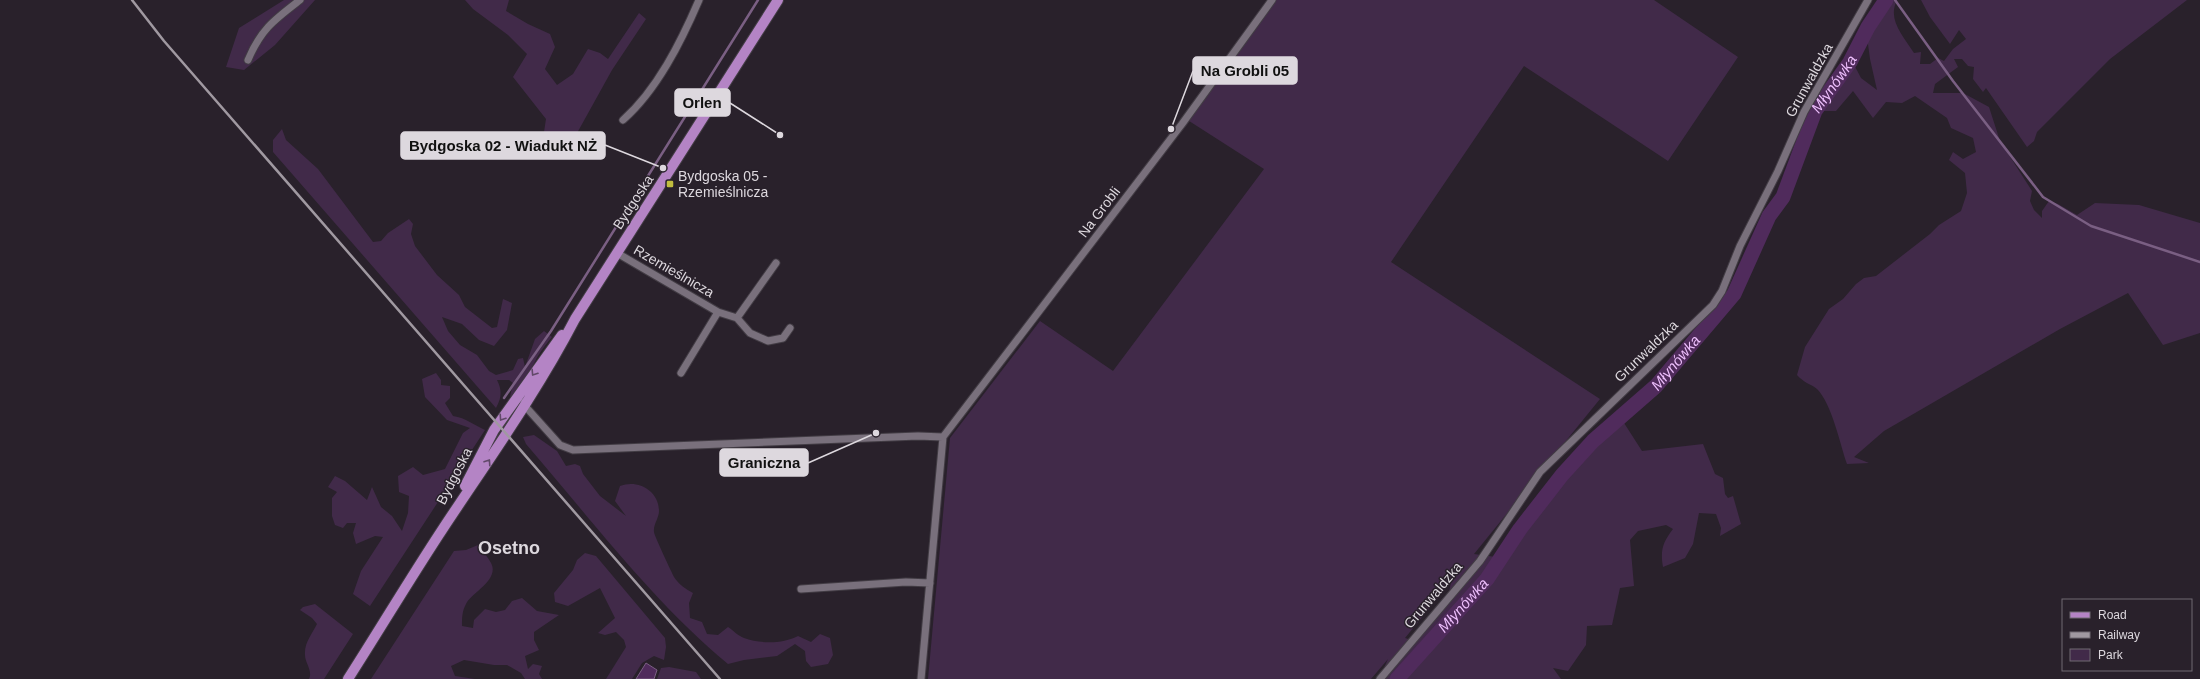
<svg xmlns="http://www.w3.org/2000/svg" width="2200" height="679" viewBox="0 0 2200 679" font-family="Helvetica,sans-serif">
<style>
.green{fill:#412a49;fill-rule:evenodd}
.water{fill:#502b5c;stroke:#7a5f83}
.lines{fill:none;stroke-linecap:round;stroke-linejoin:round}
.stream{stroke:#7a5f83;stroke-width:2.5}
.river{stroke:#502b5c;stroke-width:15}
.street-casing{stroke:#423c44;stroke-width:9}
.primary-casing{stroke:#423c44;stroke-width:12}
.street{stroke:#79707c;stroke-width:7}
.primary{stroke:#b484c5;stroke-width:10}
.rail{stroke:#a099a1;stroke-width:2.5}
.oneway{stroke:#614969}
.poi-dot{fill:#c1bd3f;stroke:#29212b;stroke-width:1.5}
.labels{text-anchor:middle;stroke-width:3;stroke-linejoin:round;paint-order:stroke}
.street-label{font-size:14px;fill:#ddd8de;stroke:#29212b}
.poi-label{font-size:14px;fill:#ddd8de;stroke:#29212b;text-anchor:start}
.water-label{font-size:15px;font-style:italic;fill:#edbefc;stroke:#29212b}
.district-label{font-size:18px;font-weight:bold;fill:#ddd8de;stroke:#29212b}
.leader{fill:none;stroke:#ddd8de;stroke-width:1.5}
.callout-dot{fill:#ddd8de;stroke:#29212b;stroke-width:1.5}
.callout{fill:#ddd8de;stroke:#ddd8de;stroke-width:1.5}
.callout-label{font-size:15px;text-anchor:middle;font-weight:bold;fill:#111}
</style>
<rect width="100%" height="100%" fill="#29212b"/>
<!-- green -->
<path class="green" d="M284,0H315L275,45L244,70L226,67L239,28Z
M465,0H509L506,11L528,24L550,34L555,47L545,69L557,85L573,74L588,49L600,53L608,59L639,13L646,19L612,70L566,153L540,158L546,119L513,77L527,54L508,35L473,9Z
M1273,0H1654L1738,57L1668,161L1524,66L1391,262L1600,399L1474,554L1496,557L1531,504L1564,465L1617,412L1642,451L1703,444L1715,474L1723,478L1725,494L1728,498L1733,496L1741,524L1720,536L1721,528L1716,514L1699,513L1693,544L1685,558L1663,567C1660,550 1663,542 1673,529L1666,525L1638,531L1630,540L1634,586L1620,588L1612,625L1587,626L1586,645L1568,671L1553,668L1561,679H1379L1388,659L1371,679H928L950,438L1040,321L1113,371L1264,169L1186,119ZM1451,582L1448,598L1415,641L1405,638Z
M1879,0H1897C1887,20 1903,35 1914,53L1921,52L1920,64H1930L1938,58L1944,61L1953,49L1966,39L1959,30L1950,44L1930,17L1921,0H2187L2110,59L2037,132L2034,141L2027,147L1986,88L1983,92L1973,79L1974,67L1968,66L1962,59H1954L1958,67L1935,84L1933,93H1963L1989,107L2000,141L2032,191L2030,201L2034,210L2042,218V211L2049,201L2058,204L2077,215L2095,203L2139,205L2200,223V333L2163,345L2128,293L2060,329L1884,431L1854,457L1869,463L1847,464C1840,444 1832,404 1817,389C1811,384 1804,383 1797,375L1805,347L1829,309L1843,299L1856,284L1864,278L1876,276L1930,234L1939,225L1961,211L1967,193L1965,173L1949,160L1953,152L1963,159L1976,152L1973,138L1951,128L1947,118L1915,96L1902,103L1886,102L1873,118L1853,91L1836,111H1818L1838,77L1848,53L1861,78L1877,90L1870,59L1865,22Z
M282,129L286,140L318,169L373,242L381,241L388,233L409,219L413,224L411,234L415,246L437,275L459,295L465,307L492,328L497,327L503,299L512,303L507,330L494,346L479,340L462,324L442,317L448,331L460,345L477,355L489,371L496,375L513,370L518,359L523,358L525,367L535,339L544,331L552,337C547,343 542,349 538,356C529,371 527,388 510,397L513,383L509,380H497C502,390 502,397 496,408L273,152V140Z
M436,373L441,380V385L450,386V398L445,403L453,416C466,418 474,425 485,430L370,606L353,594L361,571L383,537L375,536L356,544L353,533L356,523H347L343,528L335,525L332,516V498L337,492L328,487L335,476L345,481L367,500L372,487L381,507L392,516L402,531L408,513L409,496L399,492L398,476L413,467L423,475L445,469L463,433L470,428L447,420L425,397L422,379Z
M534,435L557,451L566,466L575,464L580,466L583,474L600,496L626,516L615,501L620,486C637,479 659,490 659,511C659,518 653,525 654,532C654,535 672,573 674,577C679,585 686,589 693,593L689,603L690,618L702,622L707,634L718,635L728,627C733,630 738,636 744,638C760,644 783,644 798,636L811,642L820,634L830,638L833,655L828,664L811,667L806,661L805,651L795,644L777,656L744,660L728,664C653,602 590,518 526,444L523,437Z
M478,545C482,551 488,557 491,563C500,580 471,593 466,604C462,611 462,618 462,626L473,628L474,620L485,609L496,612L505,610L512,601L522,598L537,611L559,615L534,632V640L539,650L525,656L528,669L533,664L542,666L539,674L542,679H525L521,673L507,665H494L464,660L451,666L455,676L475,679H371L454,551L466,550Z
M585,553L596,556L665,638L666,647L664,660L654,656L642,663L632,679H606L626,647L624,640L616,632L605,635L598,633L615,618L600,588L568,606L555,602L554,593L573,570L577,560Z
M315,604L353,634L324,679H309C313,671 305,663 305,655C304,643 312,634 317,624L312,618L300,610L303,607Z
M669,667L696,672L701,679H657L661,668Z"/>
<!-- water -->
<path class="water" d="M646,663L657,670L654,679H636Z"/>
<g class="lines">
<!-- stream -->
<path class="stream" d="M1895,0L1953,81L2043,197L2091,226L2200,262
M504,398L551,331L758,0"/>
<!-- river -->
<path class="river" id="s1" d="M1397,679L1487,579L1520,529L1562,475L1593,441L1656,386L1734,294L1769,216L1783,197L1815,111L1850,62L1868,27L1886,0"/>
<defs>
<path id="street" d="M248,60C261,29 274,20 300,0
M623,120C657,90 681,42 699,0
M617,253L718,312L737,318L750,333L768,341L783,338L790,328
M737,318L776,263
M681,373L718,312
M524,402L525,406L560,445L573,450L918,436L943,437
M943,437L1182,124L1272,0
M801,589L906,582L930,583
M921,679L943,437
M1380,679L1480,561L1540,472L1713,305L1722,291L1740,246L1778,171L1804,112L1868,0"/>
<path id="primary" d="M465,486L494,430L562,335
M348,679C380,629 411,577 444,527C489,459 537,392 575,319L778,0"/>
</defs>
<!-- street casing -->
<use href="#street" class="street-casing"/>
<!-- primary casing -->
<use href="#primary" class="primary-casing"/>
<!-- street -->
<use href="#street" class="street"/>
<!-- primary -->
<use href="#primary" class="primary"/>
<!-- rail -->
<path class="rail" d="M132,0L164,41L720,679"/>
</g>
<!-- one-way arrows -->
<defs><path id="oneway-chevron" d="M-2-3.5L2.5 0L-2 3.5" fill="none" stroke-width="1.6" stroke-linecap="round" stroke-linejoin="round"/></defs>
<g class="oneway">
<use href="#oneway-chevron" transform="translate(534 373) rotate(123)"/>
<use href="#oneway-chevron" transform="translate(502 418) rotate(124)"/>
<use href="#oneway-chevron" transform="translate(488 462) rotate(-56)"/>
</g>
<!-- markers -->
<rect class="poi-dot" x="666" y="180" width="8" height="8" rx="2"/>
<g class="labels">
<!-- street labels -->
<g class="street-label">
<text transform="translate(1809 80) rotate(-61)" y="5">Grunwaldzka</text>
<text transform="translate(633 202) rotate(-57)" y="5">Bydgoska</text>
<text transform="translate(1099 212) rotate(-53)" y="5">Na Grobli</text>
<text transform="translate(674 271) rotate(30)" y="5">Rzemieślnicza</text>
<text transform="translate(1646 351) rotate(-44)" y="5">Grunwaldzka</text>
<text transform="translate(454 476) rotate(-63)" y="5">Bydgoska</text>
<text transform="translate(1433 595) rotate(-50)" y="5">Grunwaldzka</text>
</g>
<!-- poi labels -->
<g class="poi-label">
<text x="678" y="181">Bydgoska 05 -<tspan x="678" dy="16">Rzemieślnicza</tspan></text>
</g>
<!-- water labels -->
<g class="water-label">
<text dy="5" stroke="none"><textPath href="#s1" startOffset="747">Młynówka</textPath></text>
<text dy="5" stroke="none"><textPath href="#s1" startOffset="423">Młynówka</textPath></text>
<text dy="5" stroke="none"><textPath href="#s1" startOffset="99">Młynówka</textPath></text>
</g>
<!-- district labels -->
<g class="district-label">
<text x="509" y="554">Osetno</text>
</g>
</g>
<!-- callouts -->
<path class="leader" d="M1171 129L1193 71M780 135L730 103M663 168L605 145M876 433L808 463"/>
<g class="callout-dot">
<circle cx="1171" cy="129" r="4"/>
<circle cx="780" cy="135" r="4"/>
<circle cx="663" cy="168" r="4"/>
<circle cx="876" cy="433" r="4"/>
</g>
<g class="callout">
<rect x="1193" y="57" width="104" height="27" rx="4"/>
<rect x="675" y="89" width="55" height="27" rx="4"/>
<rect x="401" y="132" width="204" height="27" rx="4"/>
<rect x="720" y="449" width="88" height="27" rx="4"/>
</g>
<g class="callout-label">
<text x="1245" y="76">Na Grobli 05</text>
<text x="702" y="108">Orlen</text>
<text x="503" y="151">Bydgoska 02 - Wiadukt NŻ</text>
<text x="764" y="468">Graniczna</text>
</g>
<!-- legend -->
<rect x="2062" y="599" width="130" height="72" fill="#29212b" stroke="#716a73"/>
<rect x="2070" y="612" width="20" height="6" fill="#b484c5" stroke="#716a73"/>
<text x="2098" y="619" font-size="12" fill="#ddd8de">Road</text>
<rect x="2070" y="632" width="20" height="6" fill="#a099a1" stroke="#716a73"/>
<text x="2098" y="639" font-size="12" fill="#ddd8de">Railway</text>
<rect x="2070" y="649" width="20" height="12" fill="#412a49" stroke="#716a73"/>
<text x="2098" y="659" font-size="12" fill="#ddd8de">Park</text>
</svg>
